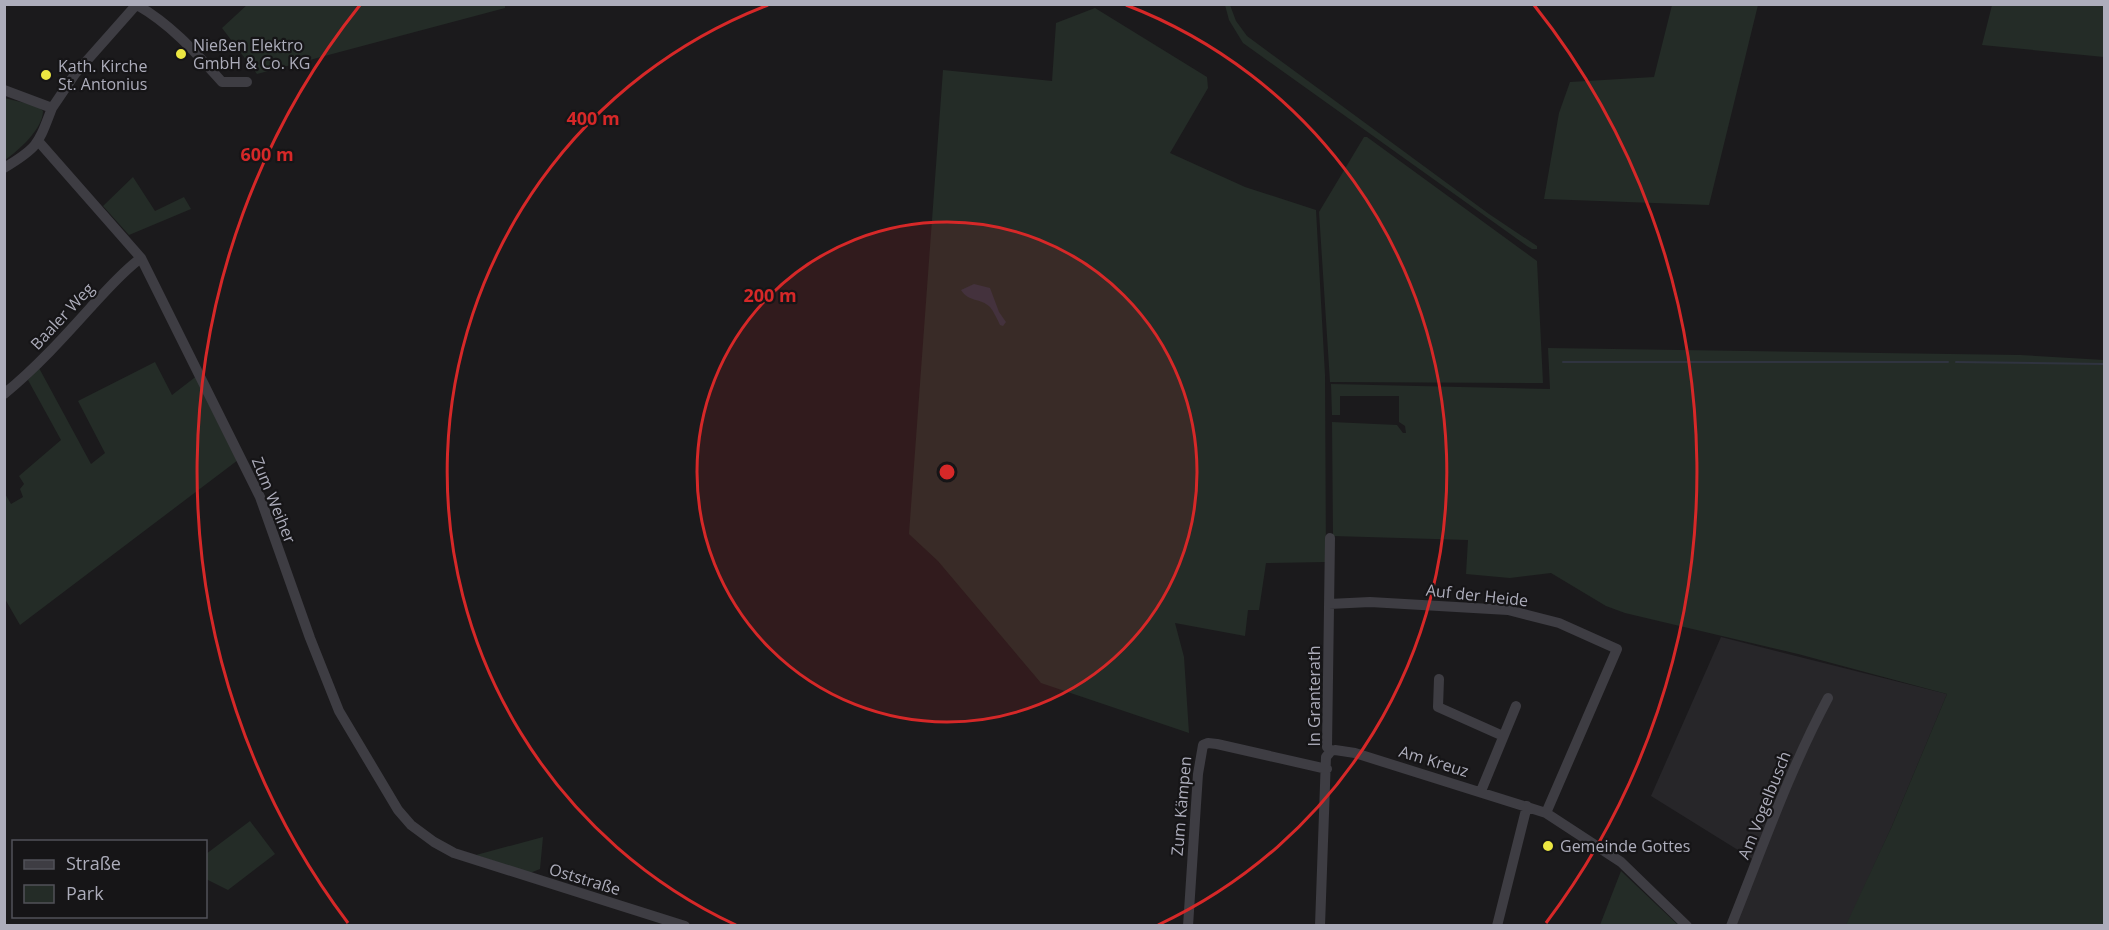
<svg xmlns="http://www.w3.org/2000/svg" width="2109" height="930" viewBox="0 0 2109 930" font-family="'Open Sans',sans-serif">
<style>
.built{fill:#272629}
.green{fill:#242c27}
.water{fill:#303440}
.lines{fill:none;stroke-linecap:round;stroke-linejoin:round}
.stream{stroke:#303440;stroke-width:2}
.minor{stroke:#3e3d43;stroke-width:10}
.ring{fill:none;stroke:#d62828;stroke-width:3}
.poi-dot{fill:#ece742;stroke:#161517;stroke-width:2}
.labels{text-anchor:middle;stroke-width:4.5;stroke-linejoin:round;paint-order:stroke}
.poi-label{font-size:16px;fill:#adadbb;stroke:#161517;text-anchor:start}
.street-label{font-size:16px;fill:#adadbb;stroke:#161517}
.centre{fill:#d62828;stroke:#161517;stroke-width:3}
.ring-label{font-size:18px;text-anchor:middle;font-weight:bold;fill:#d62828;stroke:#161517;stroke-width:4.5;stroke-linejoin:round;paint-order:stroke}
</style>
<rect width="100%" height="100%" fill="#1b1a1c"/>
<!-- built -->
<path class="built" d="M1721,637L1947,694L1892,826L1847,925H1727L1754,860L1651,796Z"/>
<!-- green -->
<path class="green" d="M248,4H505V8L257,74L222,28Z
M1225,5H1230L1236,21L1247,36L1489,214L1537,246V249H1532L1527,246L1243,43L1229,20Z
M1672,5H1758L1709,205L1544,199L1559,113L1570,82L1654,77Z
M1992,5H2104V57L1982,45Z
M1095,8L1207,77L1208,88L1170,153L1245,187L1316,210L1325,375L1326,562L1266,563L1259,610H1248L1245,636L1175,623L1184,657L1189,733L1041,683L938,561L909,534L943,70L1052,81L1056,23Z
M4,98L38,106L43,111C43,129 18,151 5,160Z
M1364,137H1367L1537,261L1543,383L1330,382L1319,212Z
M133,177L155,211L184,197L191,209L129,235L103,206Z
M1548,348L2020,355L2104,360V925H1846L1892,826L1947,694L1798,654L1625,613L1606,606L1551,573L1510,578L1466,574L1468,540L1333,536L1332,422L1397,425L1403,433H1406L1405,426L1399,422V396H1340V415H1332L1331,384L1550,389Z
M155,362L172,395L198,375L238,460L20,625L5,599L4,492L11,504L23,497L20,489L24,484L19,476L61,440L28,380L39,368L91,464L105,453L78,401Z
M250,821L275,854L228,890L206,879V854Z
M543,837L540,869L530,873L476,855Z
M1621,871L1678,925H1600Z"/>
<!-- water -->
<path class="water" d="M974,284L990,288L999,312L1006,322L1003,326L1000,325C997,319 994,312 990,307C981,298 968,302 961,290Z"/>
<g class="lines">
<!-- stream -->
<path class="stream" d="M1563,362H1948
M1956,362L2104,364"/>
<!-- minor -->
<path class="minor" d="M137,5C172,25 196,53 222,82H247
M4,90L52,108L75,74L137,4
M39,142L141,258L260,497L310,638L339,711L398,810L411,825L434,842L454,853L685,926
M4,168C39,147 38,144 52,108
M4,394C36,368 64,337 91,307C107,290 122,272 141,258
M1330,538L1327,747L1331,751
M1329,604L1370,602L1508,610L1559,623L1617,649L1546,813
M1439,679L1438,707L1503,736
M1331,751L1335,750L1355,753L1546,813L1621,862L1687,926
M1481,791L1516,706
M1188,926L1198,774L1203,745L1208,743L1217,744L1327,769
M1320,926L1326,757L1331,751
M1497,926L1527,806
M1731,926C1762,849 1789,771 1828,698"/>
</g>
<!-- distance rings -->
<circle cx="947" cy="472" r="250" fill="#d62828" fill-opacity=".12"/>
<g class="ring">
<circle cx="947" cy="472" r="250"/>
<path d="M736 925A500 500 0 0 1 768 5M1126 5A500 500 0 0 1 1158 925"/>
<path d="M348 923A750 750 0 0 1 360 5M1534 5A750 750 0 0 1 1546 923"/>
</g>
<!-- markers -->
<g class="poi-dot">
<circle cx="181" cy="54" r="6"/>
<circle cx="46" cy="75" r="6"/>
<circle cx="1548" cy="846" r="6"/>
</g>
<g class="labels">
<!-- poi labels -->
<g class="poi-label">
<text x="193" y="51">Nießen Elektro<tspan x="193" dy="18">GmbH &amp; Co. KG</tspan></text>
<text x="58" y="72">Kath. Kirche<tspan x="58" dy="18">St. Antonius</tspan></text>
<text x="1560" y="852">Gemeinde Gottes</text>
</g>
<!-- street labels -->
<g class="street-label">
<text transform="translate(62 316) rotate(-47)" y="6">Baaler Weg</text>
<text transform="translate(274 500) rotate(68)" y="6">Zum Weiher</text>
<text transform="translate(1477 595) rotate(6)" y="6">Auf der Heide</text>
<text transform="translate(1314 696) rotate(-90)" y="6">In Granterath</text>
<text transform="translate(1434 761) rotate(17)" y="6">Am Kreuz</text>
<text transform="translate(1764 805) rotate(-68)" y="6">Am Vogelbusch</text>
<text transform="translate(1181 806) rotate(-85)" y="6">Zum Kämpen</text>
<text transform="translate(585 879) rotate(17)" y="6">Oststraße</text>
</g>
</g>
<circle cx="947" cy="472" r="9" class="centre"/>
<g class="ring-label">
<text x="593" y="125">400 m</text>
<text x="267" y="161">600 m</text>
<text x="770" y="302">200 m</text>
</g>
<!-- border -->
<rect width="2109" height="930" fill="none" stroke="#adadbb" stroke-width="12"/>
<!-- legend -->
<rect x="12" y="840" width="195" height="78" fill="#161517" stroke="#525259" stroke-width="1.5"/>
<rect x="24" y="860" width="30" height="9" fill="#3e3d43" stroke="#525259" stroke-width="1.5"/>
<text x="66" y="870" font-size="18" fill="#adadbb">Straße</text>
<rect x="24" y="885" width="30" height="18" fill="#242c27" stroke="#525259" stroke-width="1.5"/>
<text x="66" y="900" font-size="18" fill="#adadbb">Park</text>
</svg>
